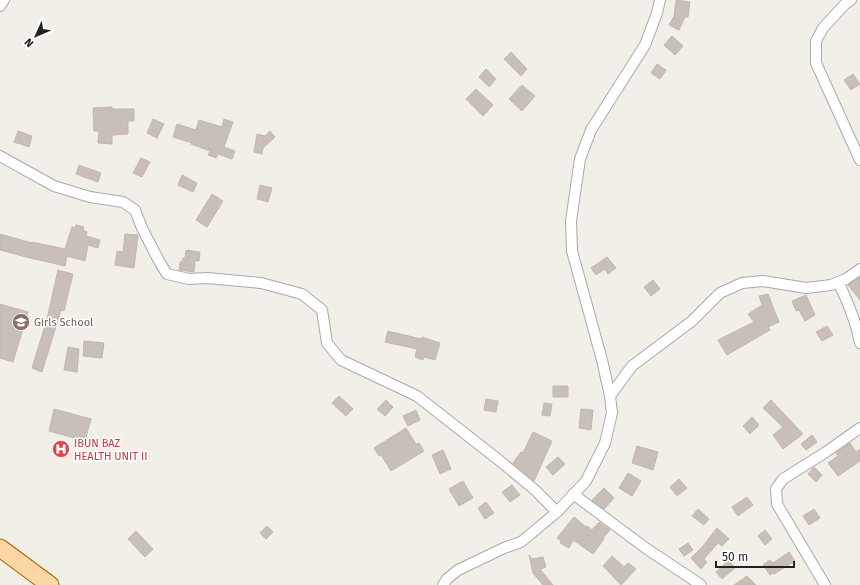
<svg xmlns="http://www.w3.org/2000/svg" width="860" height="585" viewBox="0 0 860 585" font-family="'Fira Sans',sans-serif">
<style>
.building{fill:#c7bfb8;stroke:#c4b6ab}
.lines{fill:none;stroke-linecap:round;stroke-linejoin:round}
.street-casing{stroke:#a9a9a9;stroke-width:12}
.primary-casing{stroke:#a06b00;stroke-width:19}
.street{stroke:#fff;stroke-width:10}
.primary{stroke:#fcd6a4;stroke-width:17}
.labels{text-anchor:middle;stroke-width:3;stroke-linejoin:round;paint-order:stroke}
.education-label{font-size:11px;fill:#785e54;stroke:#fff;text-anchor:start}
.health-label{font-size:11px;fill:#be3a42;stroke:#fff;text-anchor:start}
</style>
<rect width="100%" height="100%" fill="#f2efe9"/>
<!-- building -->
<path class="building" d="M676,0L690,2L688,17H685L679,30L669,25L674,16Z
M672,36L683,46L675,55L664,45Z
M511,52L527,69L521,76L504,59Z
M657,64L666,70L660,79L651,73Z
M486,69L496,79L489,87L479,77Z
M853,74L860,84L851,90L844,80Z
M522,85L535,96L522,111L509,99Z
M476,89L493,105L483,116L466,99Z
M112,107V109H134V121H128V134L112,135V144L98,143L99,131H94L93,108Z
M153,119L164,124L157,138L147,133Z
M224,119L233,122L224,147L235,151L232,159L218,154L216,158L208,155L210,151L191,144L192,143L173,137L177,124L196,130L199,120L222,127Z
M18,131L32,136L29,147L14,142Z
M270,131L275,137L263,148L262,154L254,152L257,134L265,136Z
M141,158L150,162L142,177L133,173Z
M79,165L101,173L98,182L76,174Z
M182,175L197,183L193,192L178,185Z
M260,185L272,188L268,202L257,199Z
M212,194L223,201L207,227L196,220Z
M76,225L84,227L83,230L87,232L86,236L100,240L98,248L88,245L85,261L67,256L65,266L26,257L0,250V234L32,243V242L65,249L72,227L75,228Z
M125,234L138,235L134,268L115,265L117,251L123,252Z
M186,250L200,252L199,261H195L194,272L179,270L180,262H182L183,258H185Z
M607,257L616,268L608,274L605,269L596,275L591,268Z
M58,270L73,274L64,311L61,310L42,372L32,368L47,319Z
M860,277V300L848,285Z
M653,280L660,289L651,296L644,287Z
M768,294L779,322L768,327L770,330L727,355L718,340L754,322L748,314L762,305L759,296Z
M806,295L815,315L805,321L799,310L796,311L792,301Z
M0,304L28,312L13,362L0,358Z
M827,326L833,335L822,341L816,332Z
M388,331L421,339L422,337L440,343L435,360L424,357L423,360L415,357L417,349L385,342Z
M84,341L104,343L102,358L83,356Z
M68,347L79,349L77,372L64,370Z
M553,386H568V397H553Z
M339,396L353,409L346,416L332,403Z
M486,399L498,401L496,412L484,410Z
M386,400L393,407L385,416L377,409Z
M771,400L803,434L783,449L773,435L783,427L763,408Z
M544,403L552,404L550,416L542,415Z
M54,409L91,419L85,441L49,431Z
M581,409L593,410L591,430L579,428Z
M416,410L420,420L408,426L403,416Z
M752,417L759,425L750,434L743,426Z
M406,428L416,444L419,443L424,451L391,471L381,455L379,456L374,448Z
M533,432L552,441L534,481L513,463L521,452L523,453Z
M812,435L817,442L806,450L801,444Z
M850,443L856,452L860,449V461L838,476L828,463L838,456L836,453Z
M637,446L658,452L653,470L632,463Z
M443,450L451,469L440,474L432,455Z
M558,457L565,464L553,475L546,467Z
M814,467L822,475L816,482L808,474Z
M628,473L641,481L632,496L619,488Z
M679,479L687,488L677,496L670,487Z
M463,481L473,498L459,506L449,489Z
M512,485L520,495L510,502L502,492Z
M604,488L614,498L604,509L592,500Z
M747,497L753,505L738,516L732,507Z
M486,502L494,513L485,519L478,508Z
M698,509L709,519L704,525L692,516Z
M814,509L820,518L809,525L803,516Z
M574,517L586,527L587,526L592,530L599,522L610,530L603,538L604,539L593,554L573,540L569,548L560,543L561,541L557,538Z
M267,526L273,532L266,539L260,533Z
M717,528L729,539L722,546L718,543L704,559L707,562L701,569L691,558L703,546Z
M765,530L772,539L765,545L758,536Z
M136,531L153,549L145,557L128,539Z
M688,543L693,550L684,556L679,549Z
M789,552L795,561L774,574L773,573L770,575L763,565L770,560L773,563Z
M529,555L532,559L543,557L546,567L540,569L553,585H543L533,573Z
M612,556L624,567L628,563L636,569L621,585L603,566Z
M729,560L735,568L722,579L716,572Z
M747,576L756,585H734Z"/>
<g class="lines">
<defs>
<path id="street" d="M851,0L845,4L823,28L816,41V63L860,160
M0,6L4,0
M0,156L54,186L90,197L123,202L135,210L142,228L159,261L167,274L189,279L207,278L261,283L302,294L322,310L327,343L341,360L417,396L500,461L535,490L557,512
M838,282C848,302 856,321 860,343
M610,396L632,366L692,321L720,293L742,283L763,281L806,288L831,285L846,279L860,269
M573,494L647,549L701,585
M443,585L447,579L458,570L504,548L521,542L557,512L586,481L605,443L612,413L610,396L602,360L572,251L571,221L580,159L591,130L645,45L657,13L660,0
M825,585L777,504L776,489L783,479L826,452L860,428"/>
<path id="primary" d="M0,548L50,585"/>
</defs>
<!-- street casing -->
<use href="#street" class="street-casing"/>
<!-- primary casing -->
<use href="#primary" class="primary-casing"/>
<!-- street -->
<use href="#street" class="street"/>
<!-- primary -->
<use href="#primary" class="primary"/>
</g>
<!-- icons -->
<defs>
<symbol id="school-disc" viewBox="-11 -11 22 22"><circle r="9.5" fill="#8d6e63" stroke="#fff"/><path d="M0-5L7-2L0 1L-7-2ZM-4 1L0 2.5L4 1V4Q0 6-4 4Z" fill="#fff"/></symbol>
<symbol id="hospital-disc" viewBox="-11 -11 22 22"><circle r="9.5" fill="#e0444e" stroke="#fff"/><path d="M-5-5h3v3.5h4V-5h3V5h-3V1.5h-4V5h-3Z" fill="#fff"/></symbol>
</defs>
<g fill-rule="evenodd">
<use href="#school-disc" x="11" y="312" width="20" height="20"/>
<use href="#hospital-disc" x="51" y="439" width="20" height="20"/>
</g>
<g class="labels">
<!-- education labels -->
<g class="education-label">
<text x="34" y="326">Girls School</text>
</g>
<!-- health labels -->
<g class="health-label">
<text x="74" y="447">IBUN BAZ<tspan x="74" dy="13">HEALTH UNIT II</tspan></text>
</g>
</g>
<!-- north arrow -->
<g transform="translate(36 36) rotate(225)" stroke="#ffffff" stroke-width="3" paint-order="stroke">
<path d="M0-3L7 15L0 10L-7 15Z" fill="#222222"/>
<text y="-6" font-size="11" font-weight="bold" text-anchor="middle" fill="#222222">N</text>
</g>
<!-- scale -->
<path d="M716 561v6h78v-6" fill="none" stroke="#222222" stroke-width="2"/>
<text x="722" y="561" font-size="12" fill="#222222" stroke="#ffffff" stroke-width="3" paint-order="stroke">50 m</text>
</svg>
